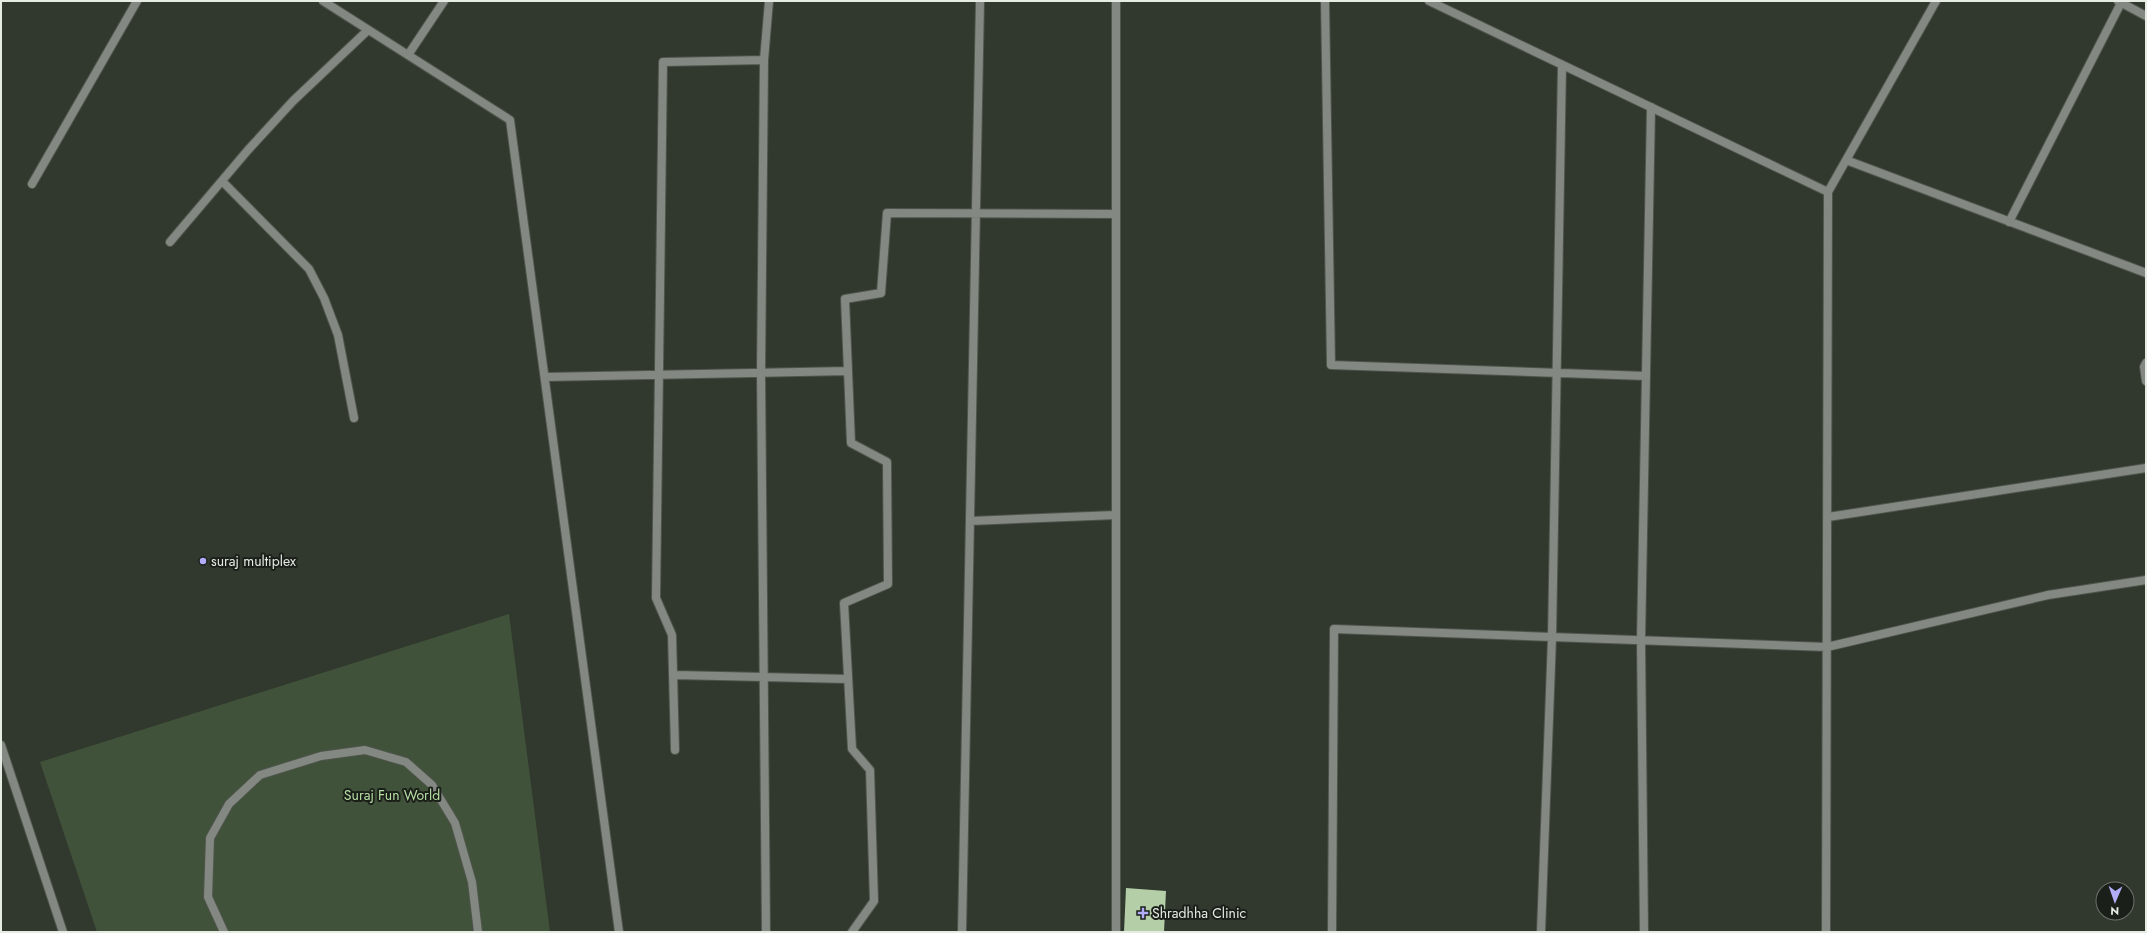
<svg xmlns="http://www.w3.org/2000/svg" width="2147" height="933" viewBox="0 0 2147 933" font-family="Jost,sans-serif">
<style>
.green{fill:#41523a}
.building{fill:#b4cea8}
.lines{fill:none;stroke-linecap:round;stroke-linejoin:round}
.lane-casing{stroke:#4e554b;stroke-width:10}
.street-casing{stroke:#4e554b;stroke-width:10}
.lane{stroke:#848882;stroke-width:8}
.street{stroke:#848882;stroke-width:8}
.poi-dot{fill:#b1adfa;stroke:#1b1f1a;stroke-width:1.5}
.labels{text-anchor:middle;stroke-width:4;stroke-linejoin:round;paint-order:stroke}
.poi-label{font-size:14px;fill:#e6ebe4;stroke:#1b1f1a;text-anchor:start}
.park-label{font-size:14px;fill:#b7dfa4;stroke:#1b1f1a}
</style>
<rect width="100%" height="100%" fill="#31392e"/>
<!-- green -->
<path class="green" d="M509,614L550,932H97L40,762Z"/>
<!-- building -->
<path class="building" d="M1126,888L1166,891L1164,932H1124Z"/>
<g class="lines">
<defs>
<path id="lane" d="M1,745L63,932
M224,932L208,897L210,838L229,804L260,775L321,756L365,750L406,762L432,785L455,823L472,882L478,932"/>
<path id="street" d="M323,1L510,120L619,932
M1325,1L1331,365L1646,376
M1429,1L1828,192
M2118,1L2146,16
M408,55L444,1
M1846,160L2146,273
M222,181L309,269L324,298L338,335L354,418
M32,184L137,1
M2009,222L2122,1
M170,242L248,150L293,101L368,30
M2146,363L2144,367L2146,381
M545,377L848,371
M1828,517L2146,468
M970,521L1116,515
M674,675L848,679
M675,750L672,635L656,598L663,62L764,60
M766,932L761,373L764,60L769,1
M852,932L874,901L870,770L852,749L844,603L888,584L887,462L851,443L845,299L881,293L887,213L1116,214
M962,932L980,1
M1116,932V1
M1332,932L1334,629L1827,647L2048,595L2146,580
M1541,932L1552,638L1562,65
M1644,932L1641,641L1651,107
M1826,932L1828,192L1936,1"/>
</defs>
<!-- lane casing -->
<use href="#lane" class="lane-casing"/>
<!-- street casing -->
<use href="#street" class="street-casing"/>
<!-- lane -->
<use href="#lane" class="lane"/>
<!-- street -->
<use href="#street" class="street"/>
</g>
<!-- markers -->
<g class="poi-dot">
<circle cx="203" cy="561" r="4"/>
<path d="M1141 907h4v4h4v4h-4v4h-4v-4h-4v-4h4z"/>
</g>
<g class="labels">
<!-- poi labels -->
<g class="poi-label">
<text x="211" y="566">suraj multiplex</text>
<text x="1152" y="918">Shradhha Clinic</text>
</g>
<!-- park labels -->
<g class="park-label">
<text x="392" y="800">Suraj Fun World</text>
</g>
</g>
<!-- border -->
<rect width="2147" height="933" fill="none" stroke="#e6ebe4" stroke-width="4"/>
<!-- north arrow -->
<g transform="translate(2115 901) rotate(182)"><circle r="19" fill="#1b1f1a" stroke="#6c716b"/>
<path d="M0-3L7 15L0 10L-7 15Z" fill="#b1adfa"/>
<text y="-6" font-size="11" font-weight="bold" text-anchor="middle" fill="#e6ebe4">N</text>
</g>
</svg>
